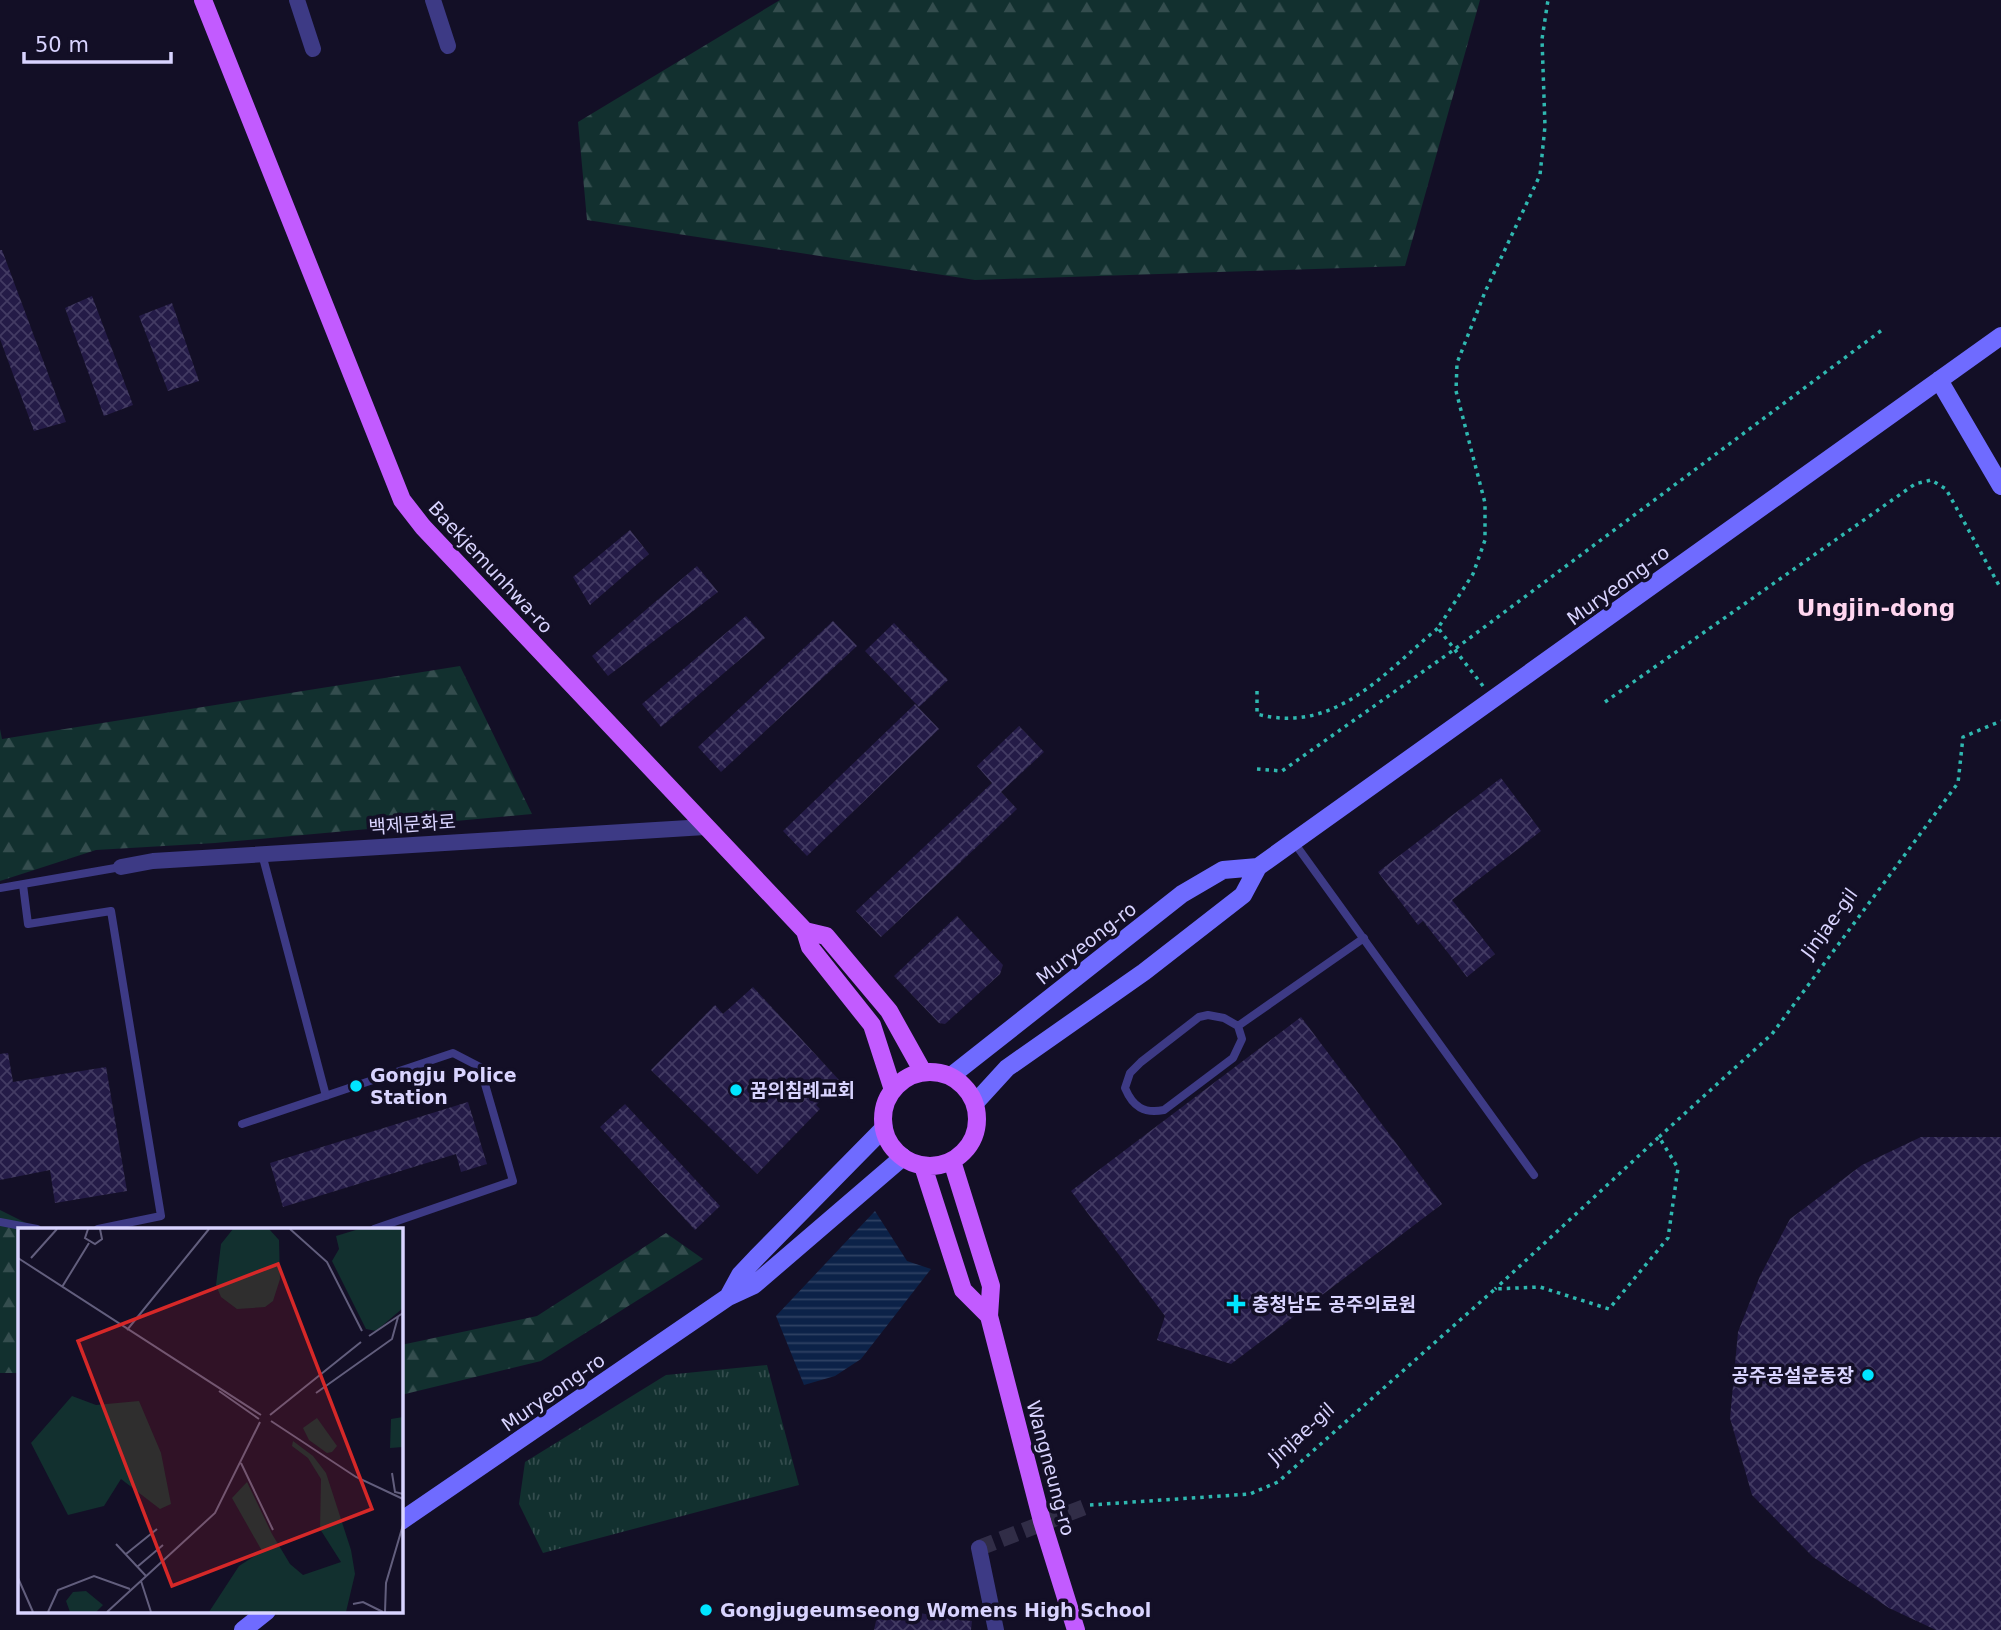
<svg xmlns="http://www.w3.org/2000/svg" width="2001" height="1630" viewBox="0 0 2001 1630" font-family="'DejaVu Sans','Noto Sans KR',sans-serif">
<style>
.grass{fill:url(#grass-tufts)}
.forest{fill:url(#forest-firs)}
.water{fill:url(#water-rules)}
.building{fill:url(#building-cross-hatch)}
.lines{fill:none;stroke-linecap:round;stroke-linejoin:round}
.street-tunnel{stroke:#312d47;stroke-width:16;stroke-dasharray:16 8;stroke-linecap:butt}
.path{stroke:#2fb8b0;stroke-width:3.5;stroke-dasharray:3.5 5;stroke-linecap:butt}
.lane{stroke:#3d3a85;stroke-width:8}
.street{stroke:#3d3a85;stroke-width:16}
.secondary{stroke:#6f6bff;stroke-width:18}
.primary{stroke:#c25bff;stroke-width:18}
.poi-dot{fill:#00e5ff;stroke:#130f26;stroke-width:2.5}
.labels{text-anchor:middle;stroke-width:7;stroke-linejoin:round;paint-order:stroke}
.street-label{font-size:19px;fill:#d9d4ff;stroke:#130f26}
.poi-label{font-size:19px;font-weight:bold;fill:#d9d4ff;stroke:#130f26;text-anchor:start}
.quarter-label{font-size:23px;font-weight:bold;fill:#ffd6f0;stroke:#130f26}
.inset-road{fill:none;stroke:#625e7d;stroke-width:2}
.view{fill:#d62828;fill-opacity:0.15;stroke:#d62828;stroke-width:3.5}
.inset-edge{fill:none;stroke:#d9d4ff;stroke-width:3.5}
</style>
<defs>
<pattern id="grass-tufts" width="24" height="20" patternUnits="userSpaceOnUse" patternTransform="scale(1.75)"><rect width="24" height="20" fill="#12302f"/><path d="M3 7l-1-3M5 7V3M7 7l1-3M15 17l-1-3M17 17v-4M19 17l1-3" fill="none" stroke="#344d4e"/></pattern>
<pattern id="forest-firs" width="22" height="20" patternUnits="userSpaceOnUse" patternTransform="scale(1.75)"><rect width="22" height="20" fill="#12302f"/><path d="M5 1l3.5 6h-7zM16 11l3.5 6h-7z" fill="#344d4e"/></pattern>
<pattern id="water-rules" width="6" height="5" patternUnits="userSpaceOnUse" patternTransform="scale(1.75)"><rect width="6" height="5" fill="#0c2248"/><path d="M0 2.5h6" fill="none" stroke="#2f4163"/></pattern>
<pattern id="building-cross-hatch" width="8" height="8" patternUnits="userSpaceOnUse" patternTransform="scale(1.75)"><rect width="8" height="8" fill="#241b47"/><path d="M0 0l8 8M0 8l8-8" fill="none" stroke="#433b63"/></pattern>
</defs>
<rect width="100%" height="100%" fill="#130f26"/>
<!-- grass -->
<path class="grass" d="M767,1365L799,1485L543,1553L519,1504L525,1462L666,1375Z"/>
<!-- forest -->
<path class="forest" d="M780,0H1480L1405,266L975,280L587,220L578,122Z
M460,666L532,814L215,843L96,850L0,881V729L2,739Z
M0,1210L38,1229H19V1373H0Z
M666,1233L703,1259L541,1361L401,1395V1345L537,1316Z"/>
<!-- water -->
<path class="water" d="M875,1211L907,1261L931,1269L861,1359L835,1376L804,1385L776,1316Z"/>
<!-- building -->
<path class="building" d="M0,250H2L66,422L34,431L0,339Z
M92,296L133,405L104,416L65,308Z
M172,303L199,381L168,391L139,316Z
M630,530L649,554L590,605L573,577Z
M697,566L718,592L608,676L592,656Z
M746,616L765,638L661,727L642,704Z
M833,621L857,646L721,772L698,747Z
M894,623L948,680L919,707L865,651Z
M915,704L939,729L807,856L783,831Z
M1019,726L1044,752L1001,792L1017,809L881,937L856,911L992,783L977,766Z
M1501,778L1541,831L1452,900L1495,954L1467,977L1423,921L1418,925L1378,872Z
M957,916L1003,965L1000,974L945,1024L939,1023L894,976Z
M753,987L840,1081L816,1105L820,1109L757,1174L651,1070L715,1005L723,1014Z
M1301,1017L1442,1204L1231,1364L1157,1340L1165,1316L1071,1191Z
M8,1053L13,1082L106,1067L127,1191L55,1203L50,1170L0,1180V1054Z
M468,1102L487,1164L461,1172L456,1154L283,1207L270,1163Z
M625,1104L720,1206L695,1230L600,1127Z
M1921,1137H2001V1630H1936L1889,1608L1813,1557L1752,1495L1730,1418L1738,1332L1760,1276L1790,1219L1862,1165Z
M879,1607L972,1621L971,1630H874Z"/>
<g class="lines">
<!-- street-tunnel -->
<path class="street-tunnel" d="M979,1548L1090,1505"/>
<!-- path -->
<path class="path" d="M1483,686L1438,628L1473,574L1485,540V503L1456,391L1457,363L1485,292L1540,175L1545,126L1542,39L1548,0
M1257,691V714C1335,735 1384,673 1438,628
M1605,702L1915,484L1931,480L1946,489L2001,589
M1257,769L1282,771L1455,649L1882,330
M1659,1137L1772,1034L1958,783L1963,737L2001,721
M1090,1505L1250,1494L1278,1482L1495,1289L1540,1287L1609,1309L1668,1238L1678,1168L1659,1137L1495,1289"/>
<!-- lane -->
<path class="lane" d="M1293,841L1534,1175
M262,854L326,1096
M23,885L28,924L111,911L161,1216L98,1229
M0,888L121,867
M1208,1015L1224,1018L1238,1026L1242,1039L1233,1058L1164,1110C1144,1114 1133,1107 1125,1088L1130,1073L1141,1062L1199,1017Z
M1238,1026L1364,938
M242,1124L453,1053L480,1067L513,1181L374,1229
M0,1222L37,1229"/>
<!-- street -->
<path class="street" d="M297,0L313,49
M433,0L448,46
M121,867L153,861L705,827
M979,1548L996,1630"/>
<!-- secondary -->
<path class="secondary" d="M1939,380L2001,486
M951,1076L1182,894L1223,870L1258,867
M975,1103L1007,1068L1144,972L1243,895L1258,867L2001,336
M728,1297L740,1275L757,1257L884,1128
M401,1521L728,1297L754,1285L903,1157
M243,1630L267,1611"/>
<!-- primary -->
<path class="primary" d="M203,0L402,500L423,527L805,931L810,947L872,1025L893,1090
M805,931L826,936L889,1011L923,1072
M883 1119a47 47 0 1 1 94 0a47 47 0 1 1-94 0Z
M952,1161L991,1286L989,1316L1042,1521L1076,1630
M923,1166L963,1290L989,1316"/>
</g>
<!-- markers -->
<g class="poi-dot">
<circle cx="356" cy="1086" r="7"/>
<circle cx="736" cy="1090" r="7"/>
<path d="M1232.5 1293.5h7v7h7v7h-7v7h-7v-7h-7v-7h7z"/>
<circle cx="1868" cy="1375" r="7"/>
<circle cx="706" cy="1610" r="7"/>
</g>
<g class="labels">
<!-- street labels -->
<g class="street-label">
<text transform="translate(491 567) rotate(47)" y="7">Baekjemunhwa-ro</text>
<text transform="translate(1618 585) rotate(-36)" y="7">Muryeong-ro</text>
<text transform="translate(412 824) rotate(-4)" y="7">백제문화로</text>
<text transform="translate(1829 923) rotate(-54)" y="7">Jinjae-gil</text>
<text transform="translate(1086 943) rotate(-38)" y="7">Muryeong-ro</text>
<text transform="translate(553 1392) rotate(-35)" y="7">Muryeong-ro</text>
<text transform="translate(1301 1433) rotate(-42)" y="7">Jinjae-gil</text>
<text transform="translate(1051 1468) rotate(75)" y="7">Wangneung-ro</text>
</g>
<!-- poi labels -->
<g class="poi-label">
<text x="370" y="1082">Gongju Police<tspan x="370" dy="22">Station</tspan></text>
<text x="750" y="1097">꿈의침례교회</text>
<text x="1252" y="1311">충청남도 공주의료원</text>
<text x="1854" y="1382" text-anchor="end">공주공설운동장</text>
<text x="720" y="1617">Gongjugeumseong Womens High School</text>
</g>
<!-- quarter labels -->
<g class="quarter-label">
<text x="1876" y="616">Ungjin-dong</text>
</g>
</g>
<!-- overview -->
<g transform="translate(18 1228)">
<rect width="385" height="385" fill="#130f26"/>
<path d="M299,190L319,218L314,224L309,225L291,212L285,200Z" fill="#12302f"/>
<path d="M54,168L78,177L121,173L143,225L153,276L142,281L103,251L86,278L50,287L13,215ZM385,189V219L372,220L373,191ZM275,213L295,228L308,245L333,322L337,346L328,384H191L221,338L244,323L214,270L229,254L254,306L272,336L285,347L323,334L302,301L303,251L290,230L274,218ZM68,363L85,377L78,384H52L48,373L55,364Z" fill="#12302f"/>
<path d="M215,1H251L261,12L262,51L255,73L247,79L219,81L203,69L198,57L203,16ZM341,1H385V80L358,103L348,101L314,33L321,21L318,8Z" fill="#12302f"/>
<path class="inset-road" d="M70,1L67,10L77,16L84,11L82,1M272,1L309,34L344,103M0,30L243,187M13,30L39,1M44,59L71,15M109,102L191,1M351,108L385,85M201,163L241,191M298,165L374,111L380,89M252,187L343,114M253,193L338,249L385,271M223,235L255,302M374,245L377,264L385,266M98,316L128,348M108,326L139,301M119,339L145,317M0,350L15,384M123,353L133,384M335,376L345,374L365,384M30,384L40,362L76,348L112,361M89,384L197,285L242,194M367,384L368,355L385,297"/>
<path class="view" d="M260,36L354,281L154,358L60,113Z"/>
<rect width="385" height="385" class="inset-edge"/>
</g>
<!-- scale -->
<path d="M24 52v10h147v-10" fill="none" stroke="#d9d4ff" stroke-width="3.5"/>
<text x="35" y="52" font-size="21" fill="#d9d4ff" stroke="#130f26" stroke-width="5" paint-order="stroke">50 m</text>
</svg>
